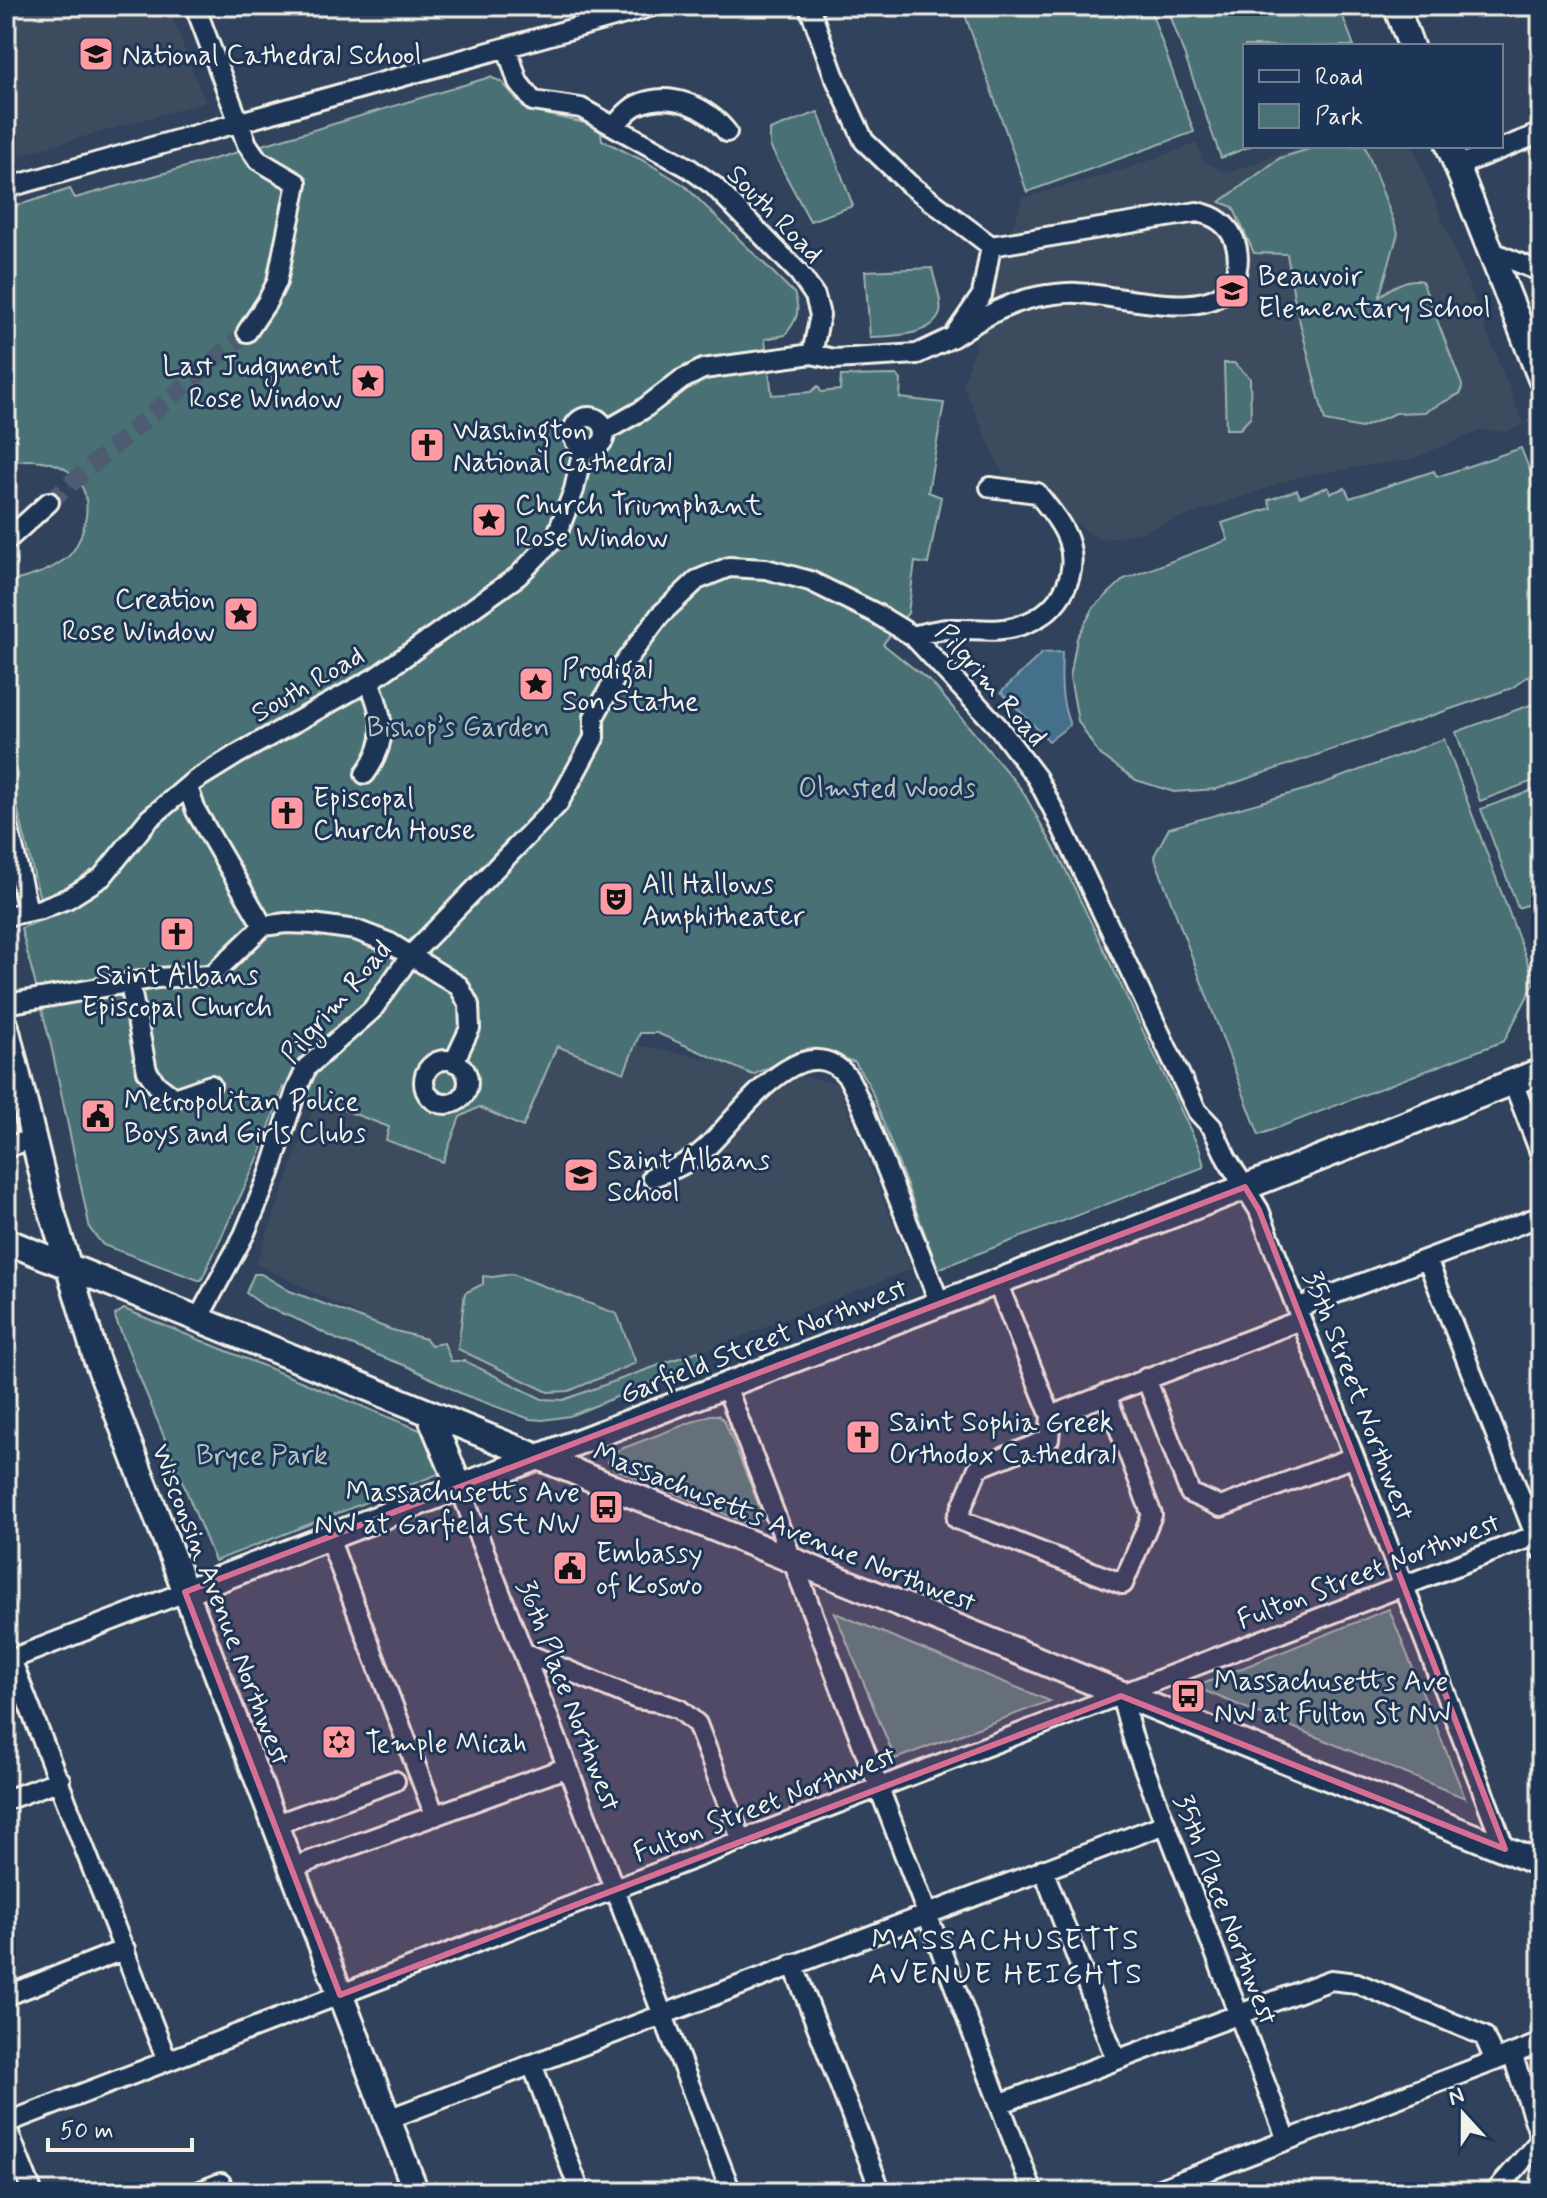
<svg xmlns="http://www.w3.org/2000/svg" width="1547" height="2198" viewBox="0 0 1547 2198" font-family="Mynerve,sans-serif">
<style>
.built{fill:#3d4b5f}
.green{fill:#4a7174;stroke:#9fb1ae;stroke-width:2}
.water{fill:#456f8b;stroke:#8ba3b0;stroke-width:2}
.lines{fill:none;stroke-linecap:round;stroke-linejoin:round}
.minor-tunnel{stroke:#4d5c71;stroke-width:18;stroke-dasharray:18 9;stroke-linecap:butt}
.minor-casing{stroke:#f4f1e8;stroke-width:24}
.major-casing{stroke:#f4f1e8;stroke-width:30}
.minor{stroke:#1d3557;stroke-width:18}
.major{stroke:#1d3557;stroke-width:24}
.marked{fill:#d66f93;fill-opacity:0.2;stroke:#d66f93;stroke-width:6;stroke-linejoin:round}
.labels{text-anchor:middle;stroke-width:6;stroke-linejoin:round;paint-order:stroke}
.poi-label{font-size:28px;fill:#f4f1e8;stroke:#1d3557;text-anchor:start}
.street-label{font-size:28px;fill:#f4f1e8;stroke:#1d3557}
.park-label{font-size:28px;fill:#b8c4bf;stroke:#1d3557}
.neighbourhood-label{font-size:30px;letter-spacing:2px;fill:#f4f1e8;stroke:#1d3557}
</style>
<rect width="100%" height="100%" fill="#30425c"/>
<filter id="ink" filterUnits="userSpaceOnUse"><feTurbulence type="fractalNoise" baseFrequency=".0125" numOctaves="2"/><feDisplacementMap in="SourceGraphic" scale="16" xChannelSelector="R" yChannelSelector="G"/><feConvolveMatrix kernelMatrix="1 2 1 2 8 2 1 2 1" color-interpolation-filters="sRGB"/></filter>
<g filter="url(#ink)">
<!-- built -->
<path class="built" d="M6,6H168L205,102L6,159Z
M1197,143L1203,161L1227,173L1301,146H1413L1524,425L1506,432L1482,430L1412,459L1298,477L1139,533L1100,540L1002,473L963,385L1022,198L1126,169Z
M421,988L615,1041L837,1083L911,1269L554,1411L256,1264L321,1086Z"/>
<!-- green -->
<path class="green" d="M962,6H1149L1194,132L1027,192Z
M1167,6H1339L1354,46H1245V146H1251L1221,158Z
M490,77L502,82L526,110L594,125L601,132L602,140L646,162L684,185L794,293C801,312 797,320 785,335L765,339L772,395L811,392L818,386L821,392L840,390L841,376L897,375L901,380L900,398L944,403L928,492L941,497L928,564L915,562L908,613L883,644L933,684L1022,790L1062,862L1200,1150L1204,1167L938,1269L870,1087L855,1062L809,1048L753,1075L657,1033H640L624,1073L557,1046L523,1127L479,1107L460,1117L443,1162L386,1140L389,1127L283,1087L260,1154L201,1281L103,1245L90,1229L51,1045L21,928L45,919L6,762V583C26,578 46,573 64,560C73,554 80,541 83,529C100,475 53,451 6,463V209L70,189L75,198C214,160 352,119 490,77Z
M818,112L853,206L810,221L770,146V130Z
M1319,146H1365L1398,233L1379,298C1388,288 1408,277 1422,281L1462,385L1461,393L1425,412L1396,413L1361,428L1325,421L1295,303L1287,254L1254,253L1233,207L1220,202L1280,158Z
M932,268C934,280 943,301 940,313C932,337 889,336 870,337L865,271Z
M1224,363H1234L1250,378L1251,417L1240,429H1226Z
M1521,448L1541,499V666L1512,688L1217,789L1174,792L1136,780L1098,753L1078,721L1070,677L1077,638L1094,607L1124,579L1228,540L1222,523L1271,508L1268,500L1297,490L1300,497L1328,487L1331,493L1345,488L1350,498L1434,471L1437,477Z
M1541,701V778L1480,801L1456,732Z
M1444,739L1535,982L1504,1041L1259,1135L1154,856L1169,828L1311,788Z
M1541,787V900L1518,908L1481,809Z
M254,1274H261L290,1291L392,1330L426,1339L431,1345L444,1343L451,1361H465L542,1399L563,1400L698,1351L704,1361L570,1416L543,1420L530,1419L462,1394L409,1367L338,1340L301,1321L266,1307L246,1293Z
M512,1274L617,1314L636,1363L569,1391L548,1392L458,1349L465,1293L483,1284V1276L493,1277Z
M124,1309L425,1432L441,1473L215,1561L116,1320L115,1315Z
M710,1415H718L724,1420L761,1510L762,1517L757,1524L751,1525L614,1469L608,1462L613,1452Z
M1389,1609L1465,1798L1195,1687Z
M835,1613L1050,1701L895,1759Z"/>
<!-- water -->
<path class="water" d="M1062,652C1061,678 1060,701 1070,725L1049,741L1001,692L1042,653Z"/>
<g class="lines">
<!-- minor-tunnel -->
<path class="minor-tunnel" d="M49,502L247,332"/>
<defs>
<path id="minor" d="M195,6L247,144L258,160L297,183L277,282L267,302L247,332
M809,6L834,75L864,141L909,184L991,246L1197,212C1213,215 1227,223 1234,239C1240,254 1239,267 1233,281C1213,325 1115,294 1077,293C1068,292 1056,294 1047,295C1011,300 983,317 953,337
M507,48L518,82L533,101L581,108L689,168L714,186L799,273L815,296L820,315L812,354L703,369L681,380L642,410L605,431
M614,126C621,119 628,109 637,105C670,90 706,106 727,132
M1457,166L1541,133
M6,188L653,6
M1490,251L1541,272
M812,354L834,359L917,354L953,337L982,295L991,246
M573 433a16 16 0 1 1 32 0a16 16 0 1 1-32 0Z
M6,541L49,502
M913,636C925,633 938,629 950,629C973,628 996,633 1018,626C1056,615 1081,579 1068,540C1062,523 1048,507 1037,493L990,487
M365,774C389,741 384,718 369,681
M188,787L196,811L263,926
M6,817L28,911
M6,916L41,909L69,898L102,877L149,819L194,781L236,755L376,677L518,576L556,537L574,490L583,449
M130,984L147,1071L157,1085L174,1098L211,1085
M6,1004L157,978L212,975L263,926L286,923L313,924L356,930L390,943L459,986L469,1005L470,1028L454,1062
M424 1082a22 22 0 1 1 44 0a22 22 0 1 1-44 0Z
M1513,1082L1541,1155
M6,1148L33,1138
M652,1177C672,1171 690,1163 706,1148C735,1122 801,1021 847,1076C853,1084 856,1095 861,1104L940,1304
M1427,1259L1541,1550
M997,1282L1051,1416L1301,1320
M1297,1308L1541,1216
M198,1319L244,1235L270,1173L296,1091L307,1067L372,1010L411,955L558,804L594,738V717L622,666L660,615L697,580L729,567L766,569L810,581L875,613L913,636L999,728L1037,778L1054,811L1197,1111L1212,1127L1227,1159L1259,1210L1505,1849
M1146,1378L1190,1493L1221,1507L1354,1457
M726,1386L1033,2192
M1051,1416L1049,1439L978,1468L957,1519L1123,1584L1152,1515L1106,1394
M460,1488L731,2192
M329,1538L435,1816
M523,1652L637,1699L659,1702L679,1709L697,1724L742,1841
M11,1659L167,2061
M6,1661L185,1592
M1121,1696L1134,1742L1287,2140
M6,1800L60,1780
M274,1825L395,1781
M291,1868L568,1767
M1043,1869L1116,2060
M793,1964L881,2192
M6,1996L125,1949
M532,2064L580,2192
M999,2104L1331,1980L1357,1983L1484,2036L1495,2061
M388,2119L1165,1824
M6,2123L1541,1533
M6,2126L32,2192
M198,2192L221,2183
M1152,2192L1541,2043
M1495,2192L1541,2139L1512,2054"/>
<path id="major" d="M1396,6L1411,46
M1449,146L1541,379
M6,1027L49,1202L96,1358L416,2192
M6,1241L1541,1864
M429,1413L460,1488
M185,1592L1264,1180L1541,1071"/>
</defs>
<!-- minor casing -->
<use href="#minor" class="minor-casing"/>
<!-- major casing -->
<use href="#major" class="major-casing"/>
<!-- minor -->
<use href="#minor" class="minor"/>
<!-- major -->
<use href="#major" class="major"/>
</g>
</g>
<!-- marked area -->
<path class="marked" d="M1245,1187L1259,1210L1505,1849L1121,1696L340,1995L185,1592Z"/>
<!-- icons -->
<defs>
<symbol id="school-square" viewBox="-11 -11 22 22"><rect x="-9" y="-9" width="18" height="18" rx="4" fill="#ff9aa2" stroke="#1d3557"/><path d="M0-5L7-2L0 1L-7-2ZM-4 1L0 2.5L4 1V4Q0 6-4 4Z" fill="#111"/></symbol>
<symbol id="sight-square" viewBox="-11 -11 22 22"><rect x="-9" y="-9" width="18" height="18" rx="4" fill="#ff9aa2" stroke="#1d3557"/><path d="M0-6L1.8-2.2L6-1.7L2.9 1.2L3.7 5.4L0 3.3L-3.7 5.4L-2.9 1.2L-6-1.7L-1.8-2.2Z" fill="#111"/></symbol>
<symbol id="church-square" viewBox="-11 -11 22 22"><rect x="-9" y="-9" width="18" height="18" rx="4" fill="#ff9aa2" stroke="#1d3557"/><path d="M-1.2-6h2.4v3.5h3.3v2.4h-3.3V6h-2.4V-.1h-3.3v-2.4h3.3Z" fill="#111"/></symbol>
<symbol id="theatre-square" viewBox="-11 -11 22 22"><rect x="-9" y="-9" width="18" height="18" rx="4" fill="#ff9aa2" stroke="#1d3557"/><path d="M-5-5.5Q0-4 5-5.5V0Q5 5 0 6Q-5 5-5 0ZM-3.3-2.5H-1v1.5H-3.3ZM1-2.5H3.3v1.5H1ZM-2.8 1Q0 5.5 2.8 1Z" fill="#111"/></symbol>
<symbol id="civic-square" viewBox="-11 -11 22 22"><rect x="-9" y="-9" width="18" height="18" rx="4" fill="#ff9aa2" stroke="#1d3557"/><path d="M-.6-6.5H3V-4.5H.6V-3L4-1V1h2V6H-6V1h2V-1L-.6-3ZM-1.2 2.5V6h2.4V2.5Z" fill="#111"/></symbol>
<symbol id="bus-square" viewBox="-11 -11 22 22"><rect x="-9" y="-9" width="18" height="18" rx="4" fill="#ff9aa2" stroke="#1d3557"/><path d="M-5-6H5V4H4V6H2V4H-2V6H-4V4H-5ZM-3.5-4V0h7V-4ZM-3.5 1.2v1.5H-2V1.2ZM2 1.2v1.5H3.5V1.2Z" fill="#111"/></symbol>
<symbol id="synagogue-square" viewBox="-11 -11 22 22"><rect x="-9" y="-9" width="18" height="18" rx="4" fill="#ff9aa2" stroke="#1d3557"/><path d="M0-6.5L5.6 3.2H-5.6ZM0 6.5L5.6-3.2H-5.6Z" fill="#111"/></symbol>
</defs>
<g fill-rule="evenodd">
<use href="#school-square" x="76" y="34" width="40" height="40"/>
<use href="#school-square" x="1212" y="271" width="40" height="40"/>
<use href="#sight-square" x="348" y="361" width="40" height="40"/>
<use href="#church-square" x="407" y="425" width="40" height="40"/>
<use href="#sight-square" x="469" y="500" width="40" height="40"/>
<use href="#sight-square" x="221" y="594" width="40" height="40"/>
<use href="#sight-square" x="516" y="664" width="40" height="40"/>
<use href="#church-square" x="267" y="793" width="40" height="40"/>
<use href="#theatre-square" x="596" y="879" width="40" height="40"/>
<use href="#church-square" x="157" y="914" width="40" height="40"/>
<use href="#civic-square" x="78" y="1096" width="40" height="40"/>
<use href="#school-square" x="561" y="1155" width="40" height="40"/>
<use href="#church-square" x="843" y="1417" width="40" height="40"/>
<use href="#bus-square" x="586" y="1487" width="40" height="40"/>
<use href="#civic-square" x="550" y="1548" width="40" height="40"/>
<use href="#bus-square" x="1168" y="1676" width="40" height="40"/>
<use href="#synagogue-square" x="319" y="1722" width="40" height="40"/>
</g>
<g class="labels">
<!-- poi labels -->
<g class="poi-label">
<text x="122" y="64">National Cathedral School</text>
<text x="1258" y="285">Beauvoir<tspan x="1258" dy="32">Elementary School</tspan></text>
<text x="342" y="375" text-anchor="end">Last Judgment<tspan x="342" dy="32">Rose Window</tspan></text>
<text x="453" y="439">Washington<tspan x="453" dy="32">National Cathedral</tspan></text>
<text x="515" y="514">Church Triumphant<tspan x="515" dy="32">Rose Window</tspan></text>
<text x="215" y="608" text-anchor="end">Creation<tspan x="215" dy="32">Rose Window</tspan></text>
<text x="562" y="678">Prodigal<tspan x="562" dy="32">Son Statue</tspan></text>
<text x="313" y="807">Episcopal<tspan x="313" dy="32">Church House</tspan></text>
<text x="642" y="893">All Hallows<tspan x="642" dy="32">Amphitheater</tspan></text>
<text x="177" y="984" text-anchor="middle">Saint Albans<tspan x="177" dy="32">Episcopal Church</tspan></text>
<text x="124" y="1110">Metropolitan Police<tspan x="124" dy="32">Boys and Girls Clubs</tspan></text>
<text x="607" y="1169">Saint Albans<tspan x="607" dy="32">School</tspan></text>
<text x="889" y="1431">Saint Sophia Greek<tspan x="889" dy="32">Orthodox Cathedral</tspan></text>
<text x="580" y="1501" text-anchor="end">Massachusetts Ave<tspan x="580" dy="32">NW at Garfield St NW</tspan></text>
<text x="596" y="1562">Embassy<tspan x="596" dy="32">of Kosovo</tspan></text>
<text x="1214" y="1690">Massachusetts Ave<tspan x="1214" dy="32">NW at Fulton St NW</tspan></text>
<text x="365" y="1752">Temple Micah</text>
</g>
<!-- street labels -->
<g class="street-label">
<text transform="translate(776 213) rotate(46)" y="10">South Road</text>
<text transform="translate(307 683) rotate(-30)" y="10">South Road</text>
<text transform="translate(992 684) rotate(49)" y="10">Pilgrim Road</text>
<text transform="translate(335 1001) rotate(-49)" y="10">Pilgrim Road</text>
<text transform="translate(763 1340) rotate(-21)" y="10">Garfield Street Northwest</text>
<text transform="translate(1360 1395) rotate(69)" y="10">35th Street Northwest</text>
<text transform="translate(785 1526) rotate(22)" y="10">Massachusetts Avenue Northwest</text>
<text transform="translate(1368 1570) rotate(-21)" y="10">Fulton Street Northwest</text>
<text transform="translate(222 1604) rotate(69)" y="10">Wisconsin Avenue Northwest</text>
<text transform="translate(570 1695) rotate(69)" y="10">36th Place Northwest</text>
<text transform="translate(764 1803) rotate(-21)" y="10">Fulton Street Northwest</text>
<text transform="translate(1227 1909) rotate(69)" y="10">35th Place Northwest</text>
</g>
<!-- park labels -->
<g class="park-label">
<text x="458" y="736">Bishop’s Garden</text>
<text x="887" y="797">Olmsted Woods</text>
<text x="262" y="1464">Bryce Park</text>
</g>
<!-- neighbourhood labels -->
<g class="neighbourhood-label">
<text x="1006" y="1949">MASSACHUSETTS<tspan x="1006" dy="34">AVENUE HEIGHTS</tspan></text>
</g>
</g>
<!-- margin -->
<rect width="1547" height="2198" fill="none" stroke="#1d3557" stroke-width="32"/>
<rect x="16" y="16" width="1515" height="2166" fill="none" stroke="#f4f1e8" stroke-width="3" filter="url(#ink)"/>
<!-- legend -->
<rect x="1243" y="44" width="260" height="104" fill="#1d3557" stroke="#738091" stroke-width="2"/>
<rect x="1259" y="70" width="40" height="12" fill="#1d3557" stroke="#738091" stroke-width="2"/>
<text x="1315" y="84" font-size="24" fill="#f4f1e8">Road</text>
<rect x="1259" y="104" width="40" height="24" fill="#4a7174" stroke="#738091" stroke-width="2"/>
<text x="1315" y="124" font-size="24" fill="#f4f1e8">Park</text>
<!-- north arrow -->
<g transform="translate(1463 2114) rotate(339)" stroke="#1d3557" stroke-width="6" paint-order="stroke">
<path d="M0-6L14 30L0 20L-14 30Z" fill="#f4f1e8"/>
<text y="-12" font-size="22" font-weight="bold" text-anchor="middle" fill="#f4f1e8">N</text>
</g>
<!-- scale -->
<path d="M48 2138v12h144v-12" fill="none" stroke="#f4f1e8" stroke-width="4"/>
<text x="60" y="2138" font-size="24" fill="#f4f1e8" stroke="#1d3557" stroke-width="6" paint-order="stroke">50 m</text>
</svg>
